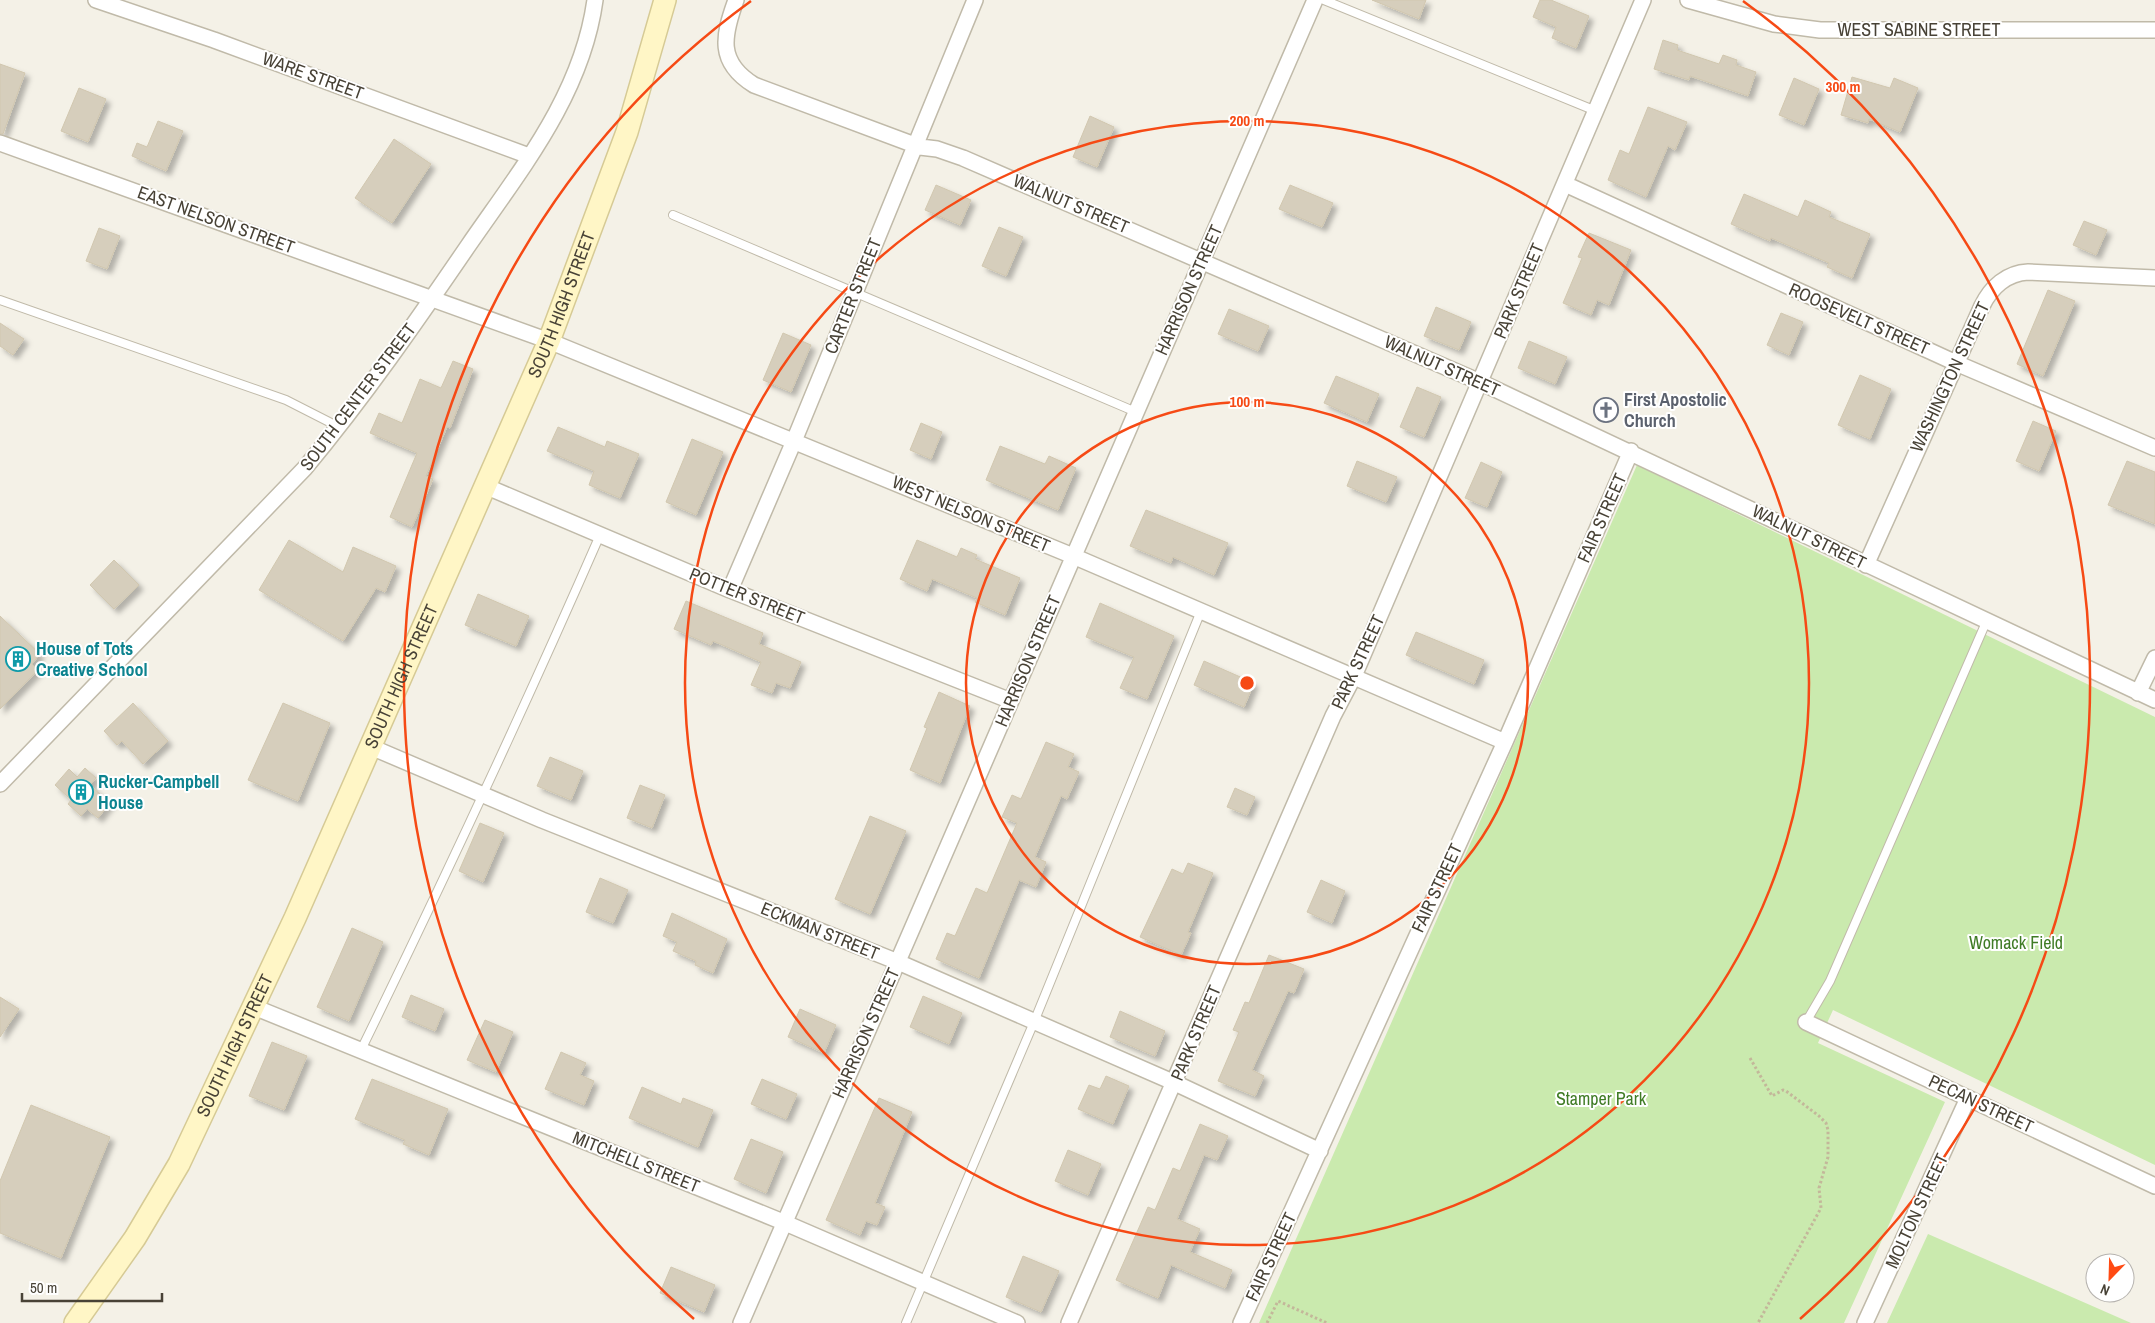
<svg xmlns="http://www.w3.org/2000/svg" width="2155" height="1323" viewBox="0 0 2155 1323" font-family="'Archivo Narrow',sans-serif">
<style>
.green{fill:#caeaae}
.building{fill:#d6cebc;stroke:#d1c7af;filter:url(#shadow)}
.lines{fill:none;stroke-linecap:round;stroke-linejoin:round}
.service-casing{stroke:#c0baa9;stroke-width:10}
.minor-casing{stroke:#c0baa9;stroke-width:18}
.secondary-casing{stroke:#d6ca95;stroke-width:24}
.path{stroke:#c3b79a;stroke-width:3;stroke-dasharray:2.5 2.5;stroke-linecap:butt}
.service{stroke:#fff;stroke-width:8}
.minor{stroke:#fff;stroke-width:15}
.secondary{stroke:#fff6c6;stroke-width:21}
.ring{fill:none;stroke:#f64a15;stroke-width:2.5}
.labels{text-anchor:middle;stroke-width:4;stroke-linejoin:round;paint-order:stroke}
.street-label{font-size:18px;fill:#484236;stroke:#fff}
.worship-label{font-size:18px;font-weight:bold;fill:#5b616d;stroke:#fff;text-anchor:start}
.culture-label{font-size:18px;font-weight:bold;fill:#0d838f;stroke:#fff;text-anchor:start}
.park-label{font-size:18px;fill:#407c26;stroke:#fff}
.centre{fill:#f64a15;stroke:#fff;stroke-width:2.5}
.ring-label{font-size:15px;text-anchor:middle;font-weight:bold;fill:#f64a15;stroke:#fff;stroke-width:4;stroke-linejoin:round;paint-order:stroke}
</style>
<defs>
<filter id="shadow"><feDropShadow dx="4.5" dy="4.5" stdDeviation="2.5" flood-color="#0004"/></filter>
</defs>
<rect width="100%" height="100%" fill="#f4f1e7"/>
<!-- green -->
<path class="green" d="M1637,465L2155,717V1165L1833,1010L1818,1043L1945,1102L1844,1323H1259Z
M1928,1234L2131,1323H1887Z"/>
<!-- building -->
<path class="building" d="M1372,0H1426L1419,19Z
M1540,0H1551L1589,16L1576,48L1552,38L1556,27L1533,17Z
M1663,40L1678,45L1677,50L1719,64L1723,55L1737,60L1736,65L1756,72L1748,96L1690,76L1689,80L1654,69Z
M0,64L25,73L3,134H0Z
M1852,77L1890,88L1894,78L1918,88L1900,132L1869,119L1868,123L1841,115Z
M1794,78L1819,89L1804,125L1779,115Z
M79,88L106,99L88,142L61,131Z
M1648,107L1687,122L1675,150L1668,146L1646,197L1608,180L1620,150L1629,154Z
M1090,116L1114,127L1097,167L1073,157Z
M158,121L183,131L166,171L132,156L137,143L147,147Z
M394,139L431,164L392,223L355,198Z
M936,185L971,200L960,225L925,210Z
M1290,185L1333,203L1322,227L1279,209Z
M1744,194L1798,217L1805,200L1831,212L1829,217L1870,234L1852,278L1827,267L1829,263L1771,238L1770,241L1731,224Z
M2084,221L2107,230L2096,255L2073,245Z
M999,227L1023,237L1006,276L982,266Z
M99,228L120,236L107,269L86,261Z
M1589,233L1631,250L1609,305L1597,300L1591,315L1563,303L1582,258L1578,257Z
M2048,290L2075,301L2043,376L2017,364Z
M1436,307L1471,322L1459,350L1424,336Z
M1229,309L1269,326L1258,351L1218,334Z
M1781,313L1803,322L1789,355L1767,345Z
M0,323L24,339L13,355L0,346Z
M783,333L811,345L791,392L763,380Z
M1529,341L1567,357L1555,384L1518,368Z
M453,361L473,369L450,428L447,427L426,476L433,479L412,527L390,517L417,453L370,433L379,413L402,423L420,379L441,388Z
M1860,375L1891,389L1870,439L1838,425Z
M1336,376L1379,394L1367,422L1324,403Z
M1417,387L1441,397L1424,437L1400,427Z
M2033,421L2056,431L2039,471L2016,461Z
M921,423L942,432L931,459L910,450Z
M558,427L605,447L607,441L639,454L620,498L589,485L594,471L547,451Z
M692,439L723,452L696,515L666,502Z
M1000,446L1045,464L1049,456L1076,468L1058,510L986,480Z
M1357,461L1397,477L1386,502L1347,486Z
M2127,461L2155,472V524L2108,505Z
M1481,462L1502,472L1487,507L1465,498Z
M1146,510L1228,543L1214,575L1173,557L1171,563L1130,546Z
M289,540L343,572L353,547L396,566L385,592L376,588L343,641L259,590Z
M917,540L957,557L961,548L977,555L975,559L1020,578L1005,615L975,602L977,598L932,579L927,591L900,579Z
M114,560L139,585L114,609L90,585Z
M478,594L529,616L516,646L465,625Z
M686,601L763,633L759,644L801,662L790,688L776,683L772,693L751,685L761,662L713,641L711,645L674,629Z
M1100,603L1174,636L1147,699L1120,688L1134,657L1086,637Z
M0,616L40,654L32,664L38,670L0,709Z
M1416,632L1484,660L1474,684L1406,655Z
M1204,661L1254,683L1244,707L1194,685Z
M939,692L970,706L940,783L910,770L927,728L924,727Z
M133,703L168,741L143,764L122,741L117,745L104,731Z
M283,703L330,723L298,801L248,780Z
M1046,742L1074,754L1068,767L1079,772L1067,799L1061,796L1035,857L1046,862L1036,887L1019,880L979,978L936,959L947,933L955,936L976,888L987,893L1017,823L1002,817L1012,795L1021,799Z
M550,757L583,771L571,800L537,786Z
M85,768L96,778L90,785L110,803L98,818L87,809L81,816L68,804L71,800L55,785L69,769L77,777Z
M640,785L665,795L652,828L627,818Z
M1235,788L1255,797L1247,815L1227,807Z
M870,816L906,831L870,914L835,899Z
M480,823L504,833L483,882L459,871Z
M1188,863L1213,873L1188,932L1191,933L1181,955L1140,937L1172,869L1183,874Z
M600,878L628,890L613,923L586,912Z
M1321,880L1345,891L1332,923L1307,912Z
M672,913L727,939L713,973L695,965L696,961L673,951L677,942L663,936Z
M352,928L383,942L349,1021L317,1007Z
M1269,955L1304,969L1294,993L1288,991L1252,1070L1264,1076L1255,1096L1218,1081L1239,1032L1233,1030L1245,1002L1249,1003Z
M411,995L444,1009L435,1031L402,1017Z
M923,996L962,1013L949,1044L910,1027Z
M0,997L19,1009L0,1037Z
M800,1009L836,1025L824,1053L788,1037Z
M1120,1011L1165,1031L1155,1056L1110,1037Z
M485,1020L513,1032L496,1072L467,1060Z
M272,1042L307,1056L284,1110L249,1096Z
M561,1052L586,1063L580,1075L594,1081L584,1105L545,1089Z
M1106,1076L1129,1086L1113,1124L1078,1109L1089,1085L1100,1089Z
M372,1079L448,1109L429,1155L403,1144L405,1140L355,1119Z
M762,1079L797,1094L786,1119L751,1104Z
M642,1087L681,1104L683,1098L713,1110L698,1147L629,1118Z
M879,1098L912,1112L875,1203L885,1207L877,1225L866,1221L860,1235L826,1220Z
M31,1105L110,1137L61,1258L0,1233V1181Z
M1200,1124L1228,1136L1217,1160L1204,1155L1177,1219L1200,1229L1190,1252L1232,1270L1225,1288L1171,1265L1158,1298L1116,1280L1148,1207L1155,1210L1173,1168L1180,1171Z
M751,1139L783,1152L766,1193L734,1179Z
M1068,1150L1101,1164L1088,1195L1055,1181Z
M1023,1256L1059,1271L1041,1312L1006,1297Z
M671,1267L715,1285L704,1312L660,1293Z"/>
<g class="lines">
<defs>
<path id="service" d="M1324,0L1596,111
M673,215L1136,412
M0,300L286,400L339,427
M1806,1022L1830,981L1987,620
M361,1050C444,880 524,709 600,535
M906,1323L1034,1022L1201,611"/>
<path id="minor" d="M96,0L214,40L529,156
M736,0C723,36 717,62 754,85L920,147L937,149L963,158L1480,382L2155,700
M1688,0L1774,24L1820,30H2155
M0,143L549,341L1073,556L1505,742
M1565,184L1956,363L2155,448
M485,486L730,590L1011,701
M1866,565L1982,306C1991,287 2007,273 2028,272L2155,278
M730,590L794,441L975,0
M2138,693L2155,658
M371,747L542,820L898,962L1175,1083L1320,1151
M0,784L305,468C364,397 416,322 468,246C521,169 582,95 595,0
M254,1007L783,1222L1017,1323
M1806,1022L2155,1186
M741,1323L1315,0
M1069,1323L1333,716L1354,676L1643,0
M1241,1323L1505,742L1631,451
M1865,1323L1968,1098"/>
<g id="secondary">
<path id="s1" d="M75,1323L135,1238L179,1164L295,918L549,341L627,132L665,0"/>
</g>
</defs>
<!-- service casing -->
<use href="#service" class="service-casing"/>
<!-- minor casing -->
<use href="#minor" class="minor-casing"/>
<!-- secondary casing -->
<use href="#secondary" class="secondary-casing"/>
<!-- path -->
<path class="path" d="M1750,1058L1772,1096L1783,1090L1786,1091L1819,1116L1826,1123L1828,1130V1157L1819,1188L1821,1208L1758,1323
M1267,1323L1278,1301L1327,1323"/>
<!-- service -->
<use href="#service" class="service"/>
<!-- minor -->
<use href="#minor" class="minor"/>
<!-- secondary -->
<use href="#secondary" class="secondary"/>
</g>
<!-- distance rings -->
<g class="ring">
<circle cx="1247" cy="683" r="281"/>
<circle cx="1247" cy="683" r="562"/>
<path d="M694 1319A843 843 0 0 1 751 1M1743 1A843 843 0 0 1 1800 1319"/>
</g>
<!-- icons -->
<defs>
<symbol id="church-ring" viewBox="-11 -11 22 22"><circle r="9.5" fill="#fff" stroke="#6b7280" stroke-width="1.5"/><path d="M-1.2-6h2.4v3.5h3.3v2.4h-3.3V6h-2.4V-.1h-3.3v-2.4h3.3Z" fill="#6b7280"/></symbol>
<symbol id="building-ring" viewBox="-11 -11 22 22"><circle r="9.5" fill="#fff" stroke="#0f9aa8" stroke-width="1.5"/><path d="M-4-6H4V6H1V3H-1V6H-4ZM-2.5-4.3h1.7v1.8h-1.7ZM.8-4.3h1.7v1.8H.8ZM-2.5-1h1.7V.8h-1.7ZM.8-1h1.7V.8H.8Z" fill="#0f9aa8"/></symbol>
</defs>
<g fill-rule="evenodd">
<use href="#church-ring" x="1592" y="396" width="28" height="28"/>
<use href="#building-ring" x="4" y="645" width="28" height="28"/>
<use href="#building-ring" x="67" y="778" width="28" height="28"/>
</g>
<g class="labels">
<!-- street labels -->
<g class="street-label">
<text x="1919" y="36">WEST SABINE STREET</text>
<text transform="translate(313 76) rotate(20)" y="6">WARE STREET</text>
<text transform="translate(1071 204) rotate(23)" y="6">WALNUT STREET</text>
<text transform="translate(216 220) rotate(20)" y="6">EAST NELSON STREET</text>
<text transform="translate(1189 290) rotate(-66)" y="6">HARRISON STREET</text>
<text transform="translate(1519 291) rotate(-67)" y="6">PARK STREET</text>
<text transform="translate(853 296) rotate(-68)" y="6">CARTER STREET</text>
<text dy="6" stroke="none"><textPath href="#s1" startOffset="1131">SOUTH HIGH STREET</textPath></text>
<text transform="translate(1859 319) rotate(24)" y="6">ROOSEVELT STREET</text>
<text transform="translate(1442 366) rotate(24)" y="6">WALNUT STREET</text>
<text transform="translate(1950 377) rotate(-65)" y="6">WASHINGTON STREET</text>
<text transform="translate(358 397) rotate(-53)" y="6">SOUTH CENTER STREET</text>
<text transform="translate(971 514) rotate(23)" y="6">WEST NELSON STREET</text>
<text transform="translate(1602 518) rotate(-66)" y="6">FAIR STREET</text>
<text transform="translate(1809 537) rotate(26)" y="6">WALNUT STREET</text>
<text transform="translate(747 596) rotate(22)" y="6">POTTER STREET</text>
<text transform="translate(1028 661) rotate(-67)" y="6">HARRISON STREET</text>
<text transform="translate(1358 662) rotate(-65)" y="6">PARK STREET</text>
<text dy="6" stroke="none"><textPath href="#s1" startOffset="726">SOUTH HIGH STREET</textPath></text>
<text transform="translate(1437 888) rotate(-65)" y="6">FAIR STREET</text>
<text transform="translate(820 931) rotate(22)" y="6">ECKMAN STREET</text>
<text transform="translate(866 1033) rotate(-66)" y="6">HARRISON STREET</text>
<text transform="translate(1196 1033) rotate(-67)" y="6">PARK STREET</text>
<text dy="6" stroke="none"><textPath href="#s1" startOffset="321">SOUTH HIGH STREET</textPath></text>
<text transform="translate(1981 1104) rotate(25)" y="6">PECAN STREET</text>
<text transform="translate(636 1162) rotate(22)" y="6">MITCHELL STREET</text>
<text transform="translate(1917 1211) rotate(-65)" y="6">MOLTON STREET</text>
<text transform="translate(1271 1257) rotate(-65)" y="6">FAIR STREET</text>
</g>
<!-- worship labels -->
<g class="worship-label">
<text x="1624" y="406">First Apostolic<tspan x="1624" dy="21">Church</tspan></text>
</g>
<!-- culture labels -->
<g class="culture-label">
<text x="36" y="655">House of Tots<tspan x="36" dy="21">Creative School</tspan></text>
<text x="98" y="788">Rucker-Campbell<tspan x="98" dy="21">House</tspan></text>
</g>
<!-- park labels -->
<g class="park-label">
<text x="2016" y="949">Womack Field</text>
<text x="1601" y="1105">Stamper Park</text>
</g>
</g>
<circle cx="1247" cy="683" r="8" class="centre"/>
<g class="ring-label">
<text x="1843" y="92">300 m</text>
<text x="1247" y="126">200 m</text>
<text x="1247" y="407">100 m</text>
</g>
<!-- north arrow -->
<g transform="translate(2110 1278) rotate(203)"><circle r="24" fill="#ffffff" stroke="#b6b3af"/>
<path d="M0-4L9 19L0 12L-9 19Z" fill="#ff4a13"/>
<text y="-8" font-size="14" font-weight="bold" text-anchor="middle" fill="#484236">N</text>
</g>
<!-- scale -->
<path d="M22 1293v8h140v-8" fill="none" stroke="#484236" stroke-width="2.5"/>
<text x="30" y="1293" font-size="15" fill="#484236" stroke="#ffffff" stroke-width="4" paint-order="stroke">50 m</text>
</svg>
